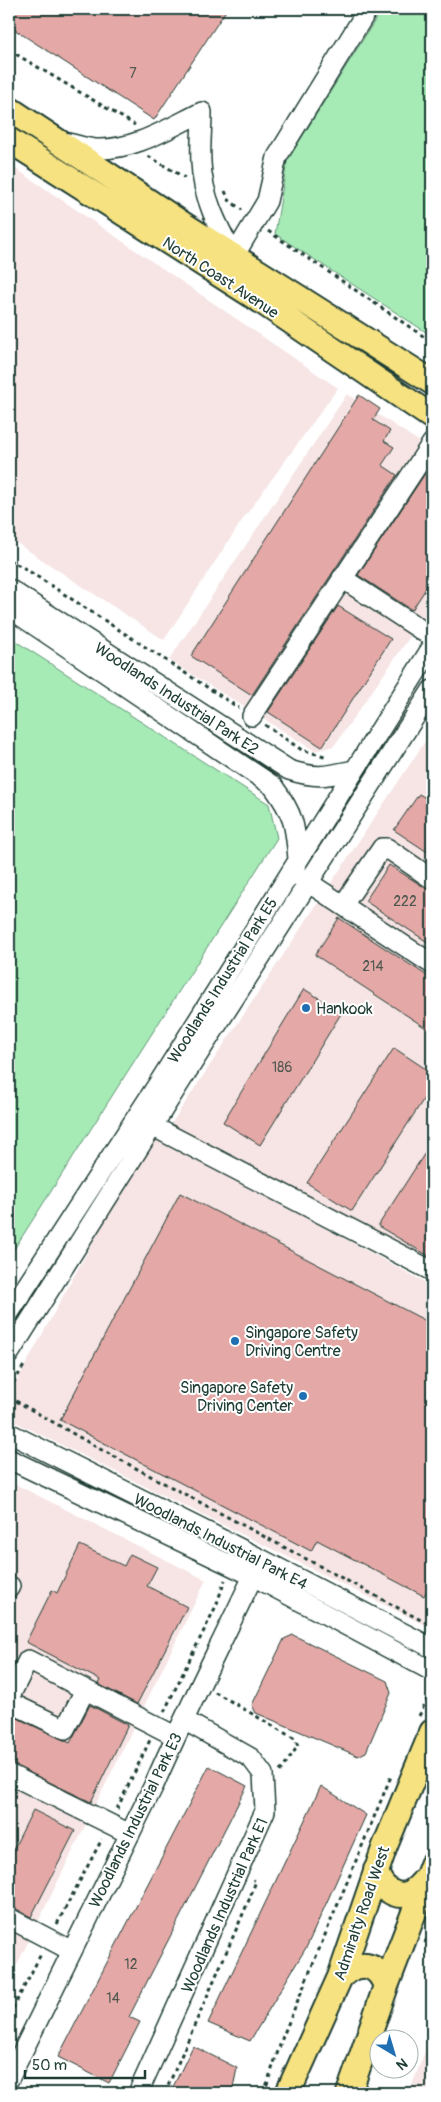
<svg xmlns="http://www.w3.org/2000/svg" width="441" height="2102" viewBox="0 0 441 2102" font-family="Pangolin,sans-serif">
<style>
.built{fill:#f7e5e5}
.green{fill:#a6ebb6;stroke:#629475}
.building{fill:#e4a9a7;stroke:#1f3d34}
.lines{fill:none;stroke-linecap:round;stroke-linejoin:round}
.minor-casing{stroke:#1f3d34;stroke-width:22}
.major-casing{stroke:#1f3d34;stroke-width:28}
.path{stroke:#1f3d34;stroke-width:3;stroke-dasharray:4 4;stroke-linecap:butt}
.minor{stroke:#fff;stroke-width:19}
.major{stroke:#f6e281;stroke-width:24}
.poi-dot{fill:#1f6fb2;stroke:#fff;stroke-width:2}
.labels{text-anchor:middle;stroke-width:4;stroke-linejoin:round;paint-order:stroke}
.number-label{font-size:14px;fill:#505851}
.street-label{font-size:16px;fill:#1f3d34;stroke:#fff}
.poi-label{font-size:16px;fill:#1f3d34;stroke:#fff;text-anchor:start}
</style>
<rect width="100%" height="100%" fill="#fff"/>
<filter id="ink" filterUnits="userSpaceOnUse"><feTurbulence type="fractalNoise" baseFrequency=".02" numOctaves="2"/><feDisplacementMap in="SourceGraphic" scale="10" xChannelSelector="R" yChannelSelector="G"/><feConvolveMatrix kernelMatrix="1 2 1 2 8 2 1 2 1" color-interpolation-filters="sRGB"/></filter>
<g filter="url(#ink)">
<!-- built -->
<path class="built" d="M9,164L338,388L243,519L164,640L9,538Z
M347,394L432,450V605L334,746L315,751L169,660Z
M432,731V1281L167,1130Z
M152,1134L432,1286L431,1628L9,1419V1395Z
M9,1481L206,1580L9,1981Z
M432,2033V2093H409Z"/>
<!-- green -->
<path class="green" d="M382,9H432V336L275,234L287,161Z
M9,637L269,804L277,838L9,1257Z"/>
<!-- building -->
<path class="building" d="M9,9H227L154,120L9,26Z
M359,395L380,409L373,420L390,431L384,441L394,447L382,465L397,475L252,695L191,656Z
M432,463V579L412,610L358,575Z
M338,606L391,639L322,747L268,712Z
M419,794L432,802V855L394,830Z
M389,865L432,892V945L365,901Z
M339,918L432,979V1032L315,955Z
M304,989L342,1012L260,1145L223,1122Z
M394,1048L432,1073V1086L352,1211L307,1183Z
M432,1142V1258L378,1226Z
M180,1193L432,1324V1580L424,1596L317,1540L311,1551L60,1420Z
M80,1545L124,1566L130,1554L157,1567L147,1586L187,1607L137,1704L98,1684L100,1680L26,1642L52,1590L57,1593Z
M293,1635L387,1681L391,1693L366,1752L358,1756L256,1713L252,1705L284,1639Z
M90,1705L128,1725L91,1802L9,1763V1714L70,1743Z
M209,1766L247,1786L129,2017L140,2022L109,2083L58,2057Z
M321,1786L366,1815L307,1946L250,2041L208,2023Z
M33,1810L75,1831L31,1917L9,1905V1858Z
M193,2046L237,2068L232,2093H170Z"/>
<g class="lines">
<defs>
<path id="minor" d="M64,142C74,144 85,148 95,149C133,151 169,128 202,112C202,129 200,146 201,162C202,196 218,227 234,256
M234,256L267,201L277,157L368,9
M342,578L432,637
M9,589L289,770C317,779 326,776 354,770
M9,608L273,786C294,815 295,824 298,859
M252,716L432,443
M300,877L432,964
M343,905L382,848H387L432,879
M154,1127L432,1271
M9,1313L158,1084L432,647
M9,1354L181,1081L432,690
M9,1433L261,1559L432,1648
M9,1459L253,1576L432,1671
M9,1588L10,1586
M9,1698L28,1660L175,1736
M9,1702L65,1729L85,1690
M9,1774L130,1834
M9,1918L72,1951
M9,2079L154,1785C187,1709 226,1635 261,1559
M138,2093L265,1811L263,1774L251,1758L184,1720"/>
<path id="major" d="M9,109L184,225L432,382
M9,140L261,301L432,417
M376,1870C379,1885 393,1900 410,1893C418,1889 423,1882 428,1876
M340,1977C359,1960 377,1962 386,1986
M288,2093L340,1977L385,1846L432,1732
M349,2093L386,1986L432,1865"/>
</defs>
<!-- minor casing -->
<use href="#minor" class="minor-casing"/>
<!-- major casing -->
<use href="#major" class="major-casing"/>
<!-- path -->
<path class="path" d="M9,50L135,125
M148,156L185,178
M225,191L229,200L242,210
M268,231L432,342
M9,560L24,568L239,708
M265,725L302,750L328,757
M9,1390L25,1364
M9,1397L100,1449L432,1626
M215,1692L295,1739L298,1746L279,1773
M164,1712L216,1606L225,1580
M419,1716L432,1689
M117,1809L150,1740
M57,1924L102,1839
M425,1943L432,1925
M9,2016L41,1954
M165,2093L249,1900L256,1881L253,1880
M264,2093L283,2036L392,1774"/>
<!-- minor -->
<use href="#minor" class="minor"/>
<!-- major -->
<use href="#major" class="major"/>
</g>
</g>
<!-- markers -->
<g class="poi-dot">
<circle cx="306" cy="1008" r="5"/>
<circle cx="235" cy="1341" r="5"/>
<circle cx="303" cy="1396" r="5"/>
</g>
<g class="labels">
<!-- number labels -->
<g class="number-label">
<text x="133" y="78">7</text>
<text x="405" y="906">222</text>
<text x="373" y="971">214</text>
<text x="282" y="1072">186</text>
<text x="131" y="1969">12</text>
<text x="113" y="2003">14</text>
</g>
<!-- street labels -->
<g class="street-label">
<text transform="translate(221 277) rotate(33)" y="6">North Coast Avenue</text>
<text transform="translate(177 698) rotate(33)" y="6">Woodlands Industrial Park E2</text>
<text transform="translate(222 980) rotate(-58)" y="6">Woodlands Industrial Park E5</text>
<text transform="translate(221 1541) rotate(27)" y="6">Woodlands Industrial Park E4</text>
<text transform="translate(135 1820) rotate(-64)" y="6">Woodlands Industrial Park E3</text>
<text transform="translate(224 1905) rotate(-66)" y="6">Woodlands Industrial Park E1</text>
<text transform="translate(361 1913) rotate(-71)" y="6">Admiralty Road West</text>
</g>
<!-- poi labels -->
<g class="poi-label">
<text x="316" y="1014">Hankook</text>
<text x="245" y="1338">Singapore Safety<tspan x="245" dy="18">Driving Centre</tspan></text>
<text x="293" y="1393" text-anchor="end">Singapore Safety<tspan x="293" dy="18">Driving Center</tspan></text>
</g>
</g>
<!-- margin -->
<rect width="441" height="2102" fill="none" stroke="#fff" stroke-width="30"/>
<rect x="15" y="15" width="411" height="2072" fill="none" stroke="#1f3d34" stroke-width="2" filter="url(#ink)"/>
<!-- north arrow -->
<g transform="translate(394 2054) rotate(142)"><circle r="24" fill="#ffffff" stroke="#a5b1ae"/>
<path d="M0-4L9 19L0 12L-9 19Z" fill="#1f6fb2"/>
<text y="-8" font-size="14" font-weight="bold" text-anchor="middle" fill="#1f3d34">N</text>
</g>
<!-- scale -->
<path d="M25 2070v8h120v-8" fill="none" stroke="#1f3d34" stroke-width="2.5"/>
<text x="32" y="2070" font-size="15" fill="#1f3d34" stroke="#ffffff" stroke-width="4" paint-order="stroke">50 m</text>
</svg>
